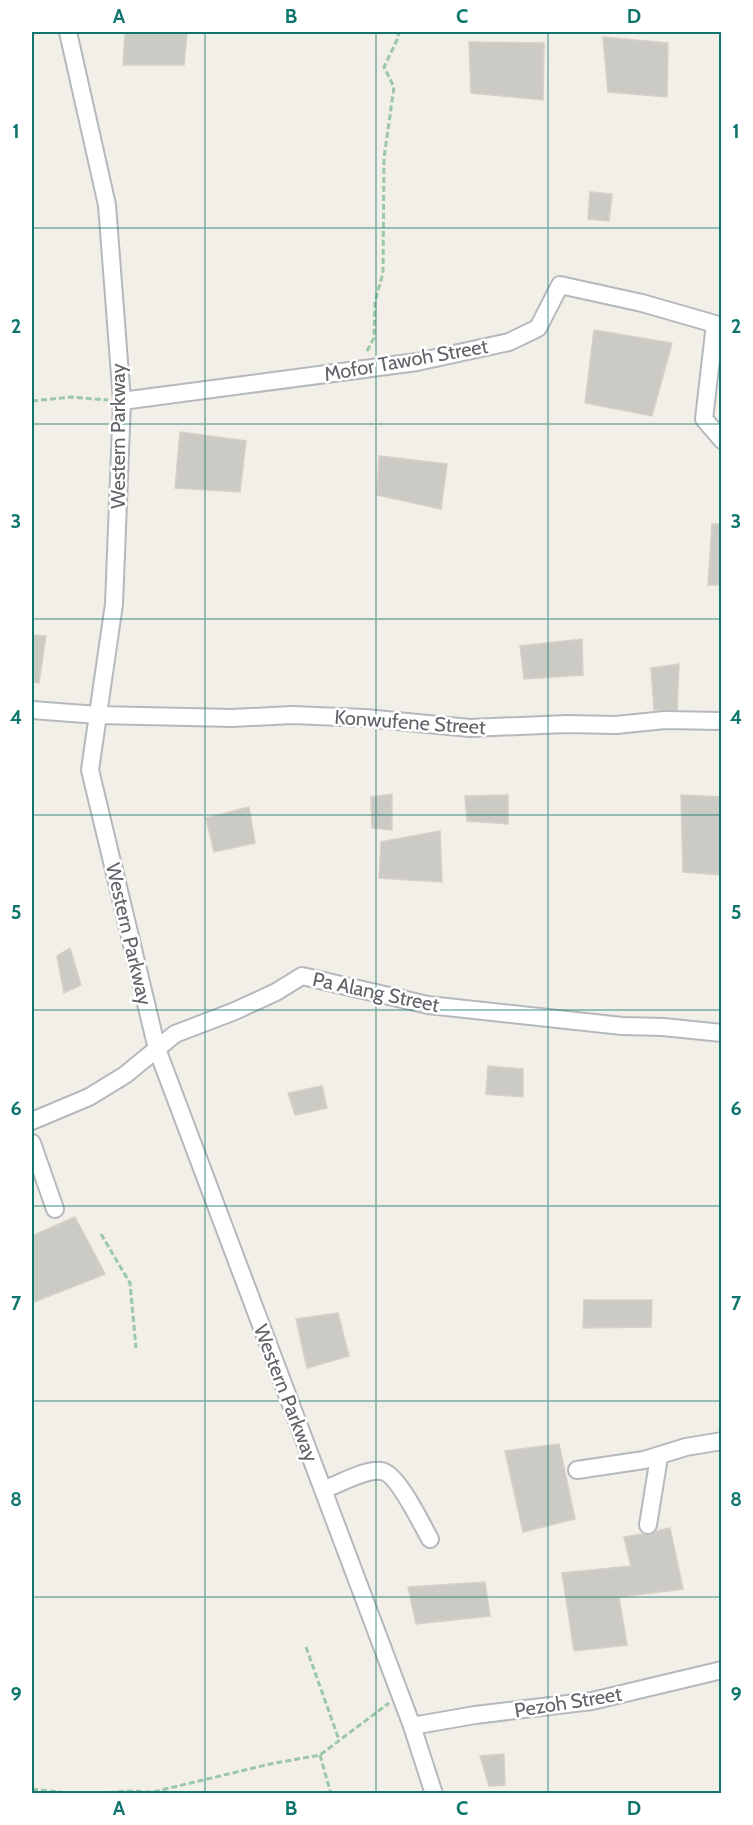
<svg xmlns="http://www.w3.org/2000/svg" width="753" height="1825" viewBox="0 0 753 1825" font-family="Cabin,sans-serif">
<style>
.building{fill:#cccac5;stroke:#d6d1c6;stroke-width:1.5}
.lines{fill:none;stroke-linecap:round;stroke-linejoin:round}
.minor-casing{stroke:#b5b8bc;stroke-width:20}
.path{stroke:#9cc7a9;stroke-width:3;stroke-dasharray:6 3;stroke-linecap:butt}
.minor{stroke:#fff;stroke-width:16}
.grid{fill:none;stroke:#0f766e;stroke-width:1.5;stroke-opacity:0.55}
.labels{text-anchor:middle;stroke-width:5;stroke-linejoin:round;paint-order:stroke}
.street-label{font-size:20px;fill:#5f6368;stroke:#fff}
.neatline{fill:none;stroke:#0f766e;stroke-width:2}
.grid-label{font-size:20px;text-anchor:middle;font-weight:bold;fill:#0f766e}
</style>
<rect width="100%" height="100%" fill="#f1efe8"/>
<!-- building -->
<path class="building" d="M125,32H187L184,65H123Z
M603,37L668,43L667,97L608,92Z
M469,42L544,43L543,100L471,93Z
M590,192L612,194L609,221L588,219Z
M594,330L672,343L652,416L585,403Z
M180,432L246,441L240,492L175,488Z
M379,456L447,464L441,509L377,495Z
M712,524H722V585H708Z
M32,635L46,636L39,683L32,682Z
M582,639L583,675L524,679L520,646Z
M679,664L677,710H654L651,668Z
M392,794V830L372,828L371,797Z
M508,795V824L467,821L465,796Z
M681,795L722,797V875L683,872Z
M249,807L255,843L214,852L206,818Z
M440,831L442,882L379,878L381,842Z
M70,948L81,985L64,993L57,956Z
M488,1066L523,1069V1097L486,1094Z
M322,1086L327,1108L295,1115L288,1093Z
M75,1217L105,1274L32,1303V1236Z
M584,1300H652L651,1327L583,1328Z
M338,1313L349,1356L307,1368L296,1319Z
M559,1444L575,1519L523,1532L505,1451Z
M670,1528L683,1589L619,1597L627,1645L574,1651L562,1573L631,1566L624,1537L642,1534L651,1535L657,1531Z
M485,1582L490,1616L416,1624L408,1587Z
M504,1754L505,1785L489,1786L480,1756Z"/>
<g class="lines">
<defs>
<path id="minor" d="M68,32L107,205L122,401L114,604L90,770L157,1049L412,1726L434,1794
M122,401L417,362L509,342L538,328L560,285L642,303L715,324L704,419L722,440
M32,710L98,715L232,718L292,715L365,718L470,728L567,724L616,725L665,720L722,721
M32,1121L89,1097L125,1075L175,1034L235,1011L276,992L302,976L428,1005L622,1026L663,1027L722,1033
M32,1143L55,1209
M577,1470L644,1460L686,1447L722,1441
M323,1490C339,1484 365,1469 381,1471C397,1472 422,1525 430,1539
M648,1525L659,1457
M412,1726L475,1715L592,1701L722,1670"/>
</defs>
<!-- minor casing -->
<use href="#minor" class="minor-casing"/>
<!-- path -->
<path class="path" d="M367,351L374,338L375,302L383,273L384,158L394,87L384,67L397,40L399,32
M32,401L71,397L108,400
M101,1234L130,1283L136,1348
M306,1647L339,1740
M320,1755L331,1794
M32,1789L78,1794
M91,1794L127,1791L153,1792L270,1764L320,1755L389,1703"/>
<!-- minor -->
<use href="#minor" class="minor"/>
</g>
<!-- grid -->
<path class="grid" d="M205,32V1794M376,32V1794M548,32V1794M32,228H722M32,424H722M32,619H722M32,815H722M32,1010H722M32,1206H722M32,1401H722M32,1597H722"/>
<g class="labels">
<!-- street labels -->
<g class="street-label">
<text transform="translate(406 360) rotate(-10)" y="7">Mofor Tawoh Street</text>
<text transform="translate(118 436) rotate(-90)" y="7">Western Parkway</text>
<text transform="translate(410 722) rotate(4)" y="7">Konwufene Street</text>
<text transform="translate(129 934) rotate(77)" y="7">Western Parkway</text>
<text transform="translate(376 992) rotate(12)" y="7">Pa Alang Street</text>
<text transform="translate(286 1393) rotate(69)" y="7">Western Parkway</text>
<text transform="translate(568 1702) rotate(-9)" y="7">Pezoh Street</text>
</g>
</g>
<!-- border -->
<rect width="753" height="1825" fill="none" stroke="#ffffff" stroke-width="66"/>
<rect x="33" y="33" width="687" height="1759" class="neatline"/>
<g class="grid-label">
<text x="119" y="23">A</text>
<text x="291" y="23">B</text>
<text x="462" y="23">C</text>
<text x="634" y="23">D</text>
<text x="16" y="138">1</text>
<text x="736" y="138">1</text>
<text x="16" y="333">2</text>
<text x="736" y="333">2</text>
<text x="16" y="528">3</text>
<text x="736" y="528">3</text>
<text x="16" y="724">4</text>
<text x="736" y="724">4</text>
<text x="16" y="919">5</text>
<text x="736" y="919">5</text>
<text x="16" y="1115">6</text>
<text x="736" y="1115">6</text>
<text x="16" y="1310">7</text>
<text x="736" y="1310">7</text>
<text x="16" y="1506">8</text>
<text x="736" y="1506">8</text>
<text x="16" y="1701">9</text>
<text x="736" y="1701">9</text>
<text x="119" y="1815">A</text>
<text x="291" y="1815">B</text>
<text x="462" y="1815">C</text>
<text x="634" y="1815">D</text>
</g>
</svg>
